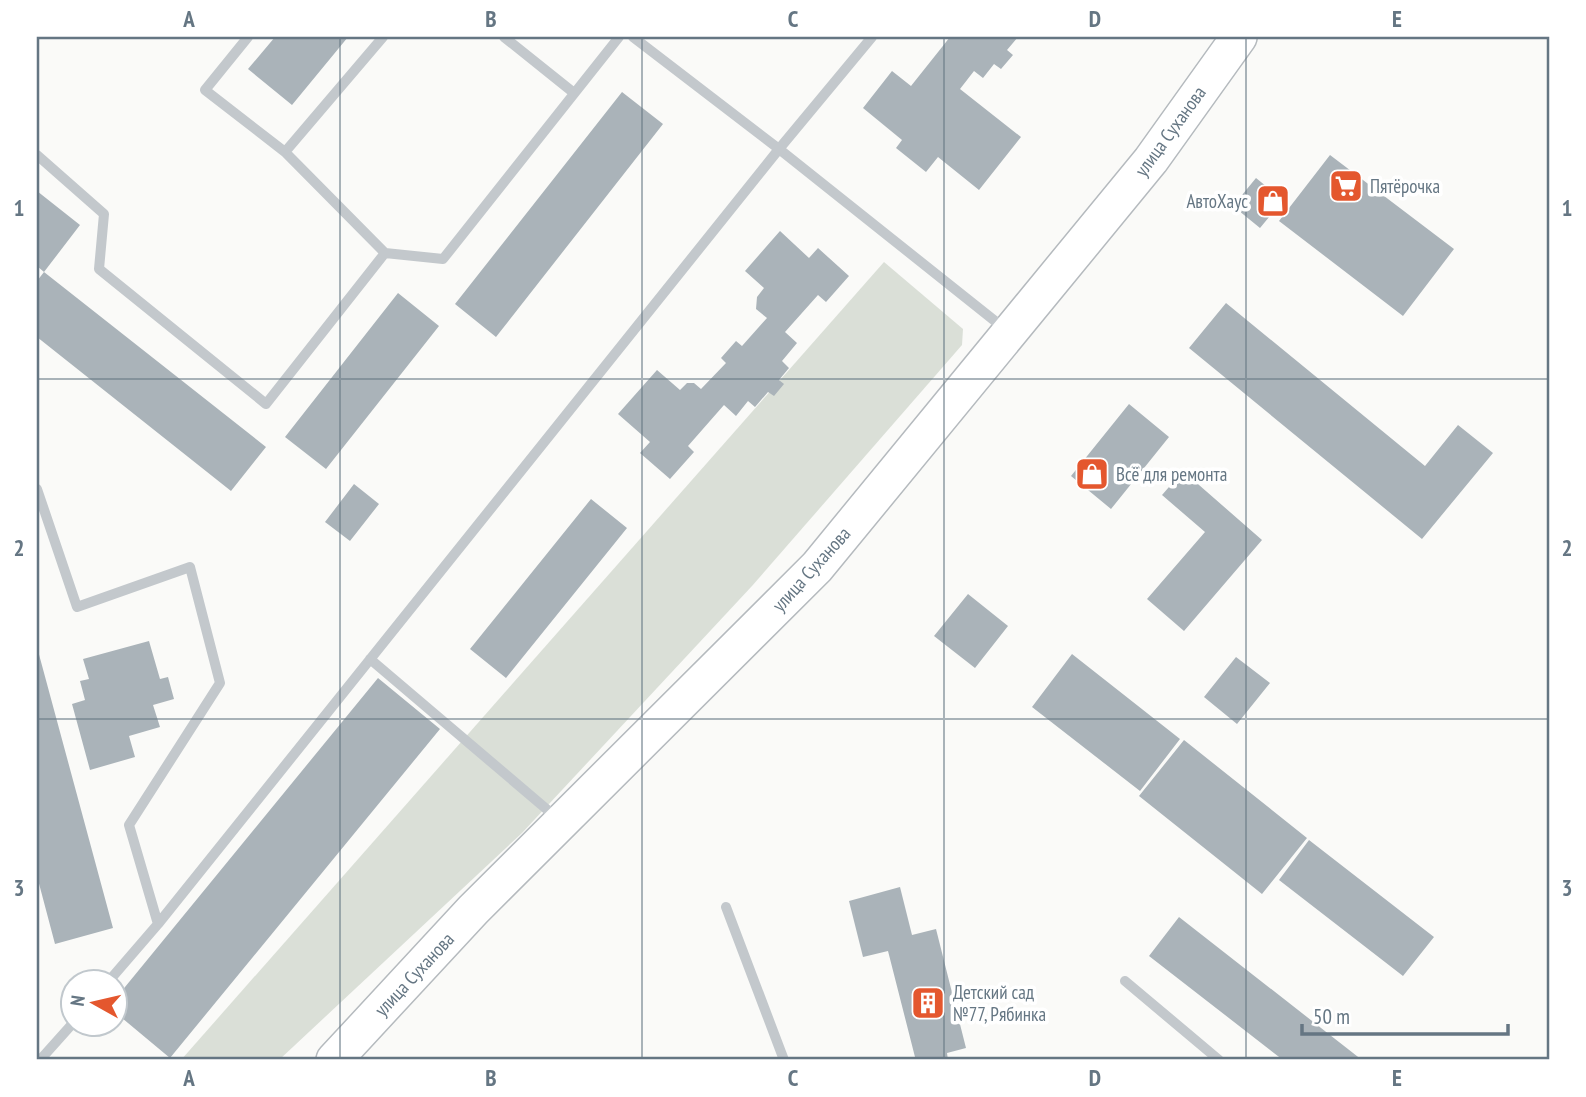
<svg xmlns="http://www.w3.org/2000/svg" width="1586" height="1097" viewBox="0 0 1586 1097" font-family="'PT Sans Narrow',sans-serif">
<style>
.green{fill:#dadfd7}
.building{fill:#aab3b9}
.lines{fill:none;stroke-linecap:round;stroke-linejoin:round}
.primary-casing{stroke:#b5babe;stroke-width:38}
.service{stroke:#c3c8cc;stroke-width:10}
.primary{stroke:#fff;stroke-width:35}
.grid{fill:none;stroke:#657683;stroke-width:2;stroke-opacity:0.55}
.labels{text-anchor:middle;stroke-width:7;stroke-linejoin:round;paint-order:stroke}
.street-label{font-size:19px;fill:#657683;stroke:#fff}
.poi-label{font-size:19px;fill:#657683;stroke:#fff;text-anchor:start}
.neatline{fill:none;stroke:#657683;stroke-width:2.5}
.grid-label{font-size:23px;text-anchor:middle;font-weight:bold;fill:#657683}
</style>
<rect width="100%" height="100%" fill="#fafaf8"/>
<!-- green -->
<path class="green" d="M884,262L963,329L962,345L752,586L522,833L279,1060H181Z"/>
<!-- building -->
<path class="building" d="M275,37H348L292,105L248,69Z
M950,37H1018L1007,50L1013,55L1001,69L994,64L983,78L974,71L960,89L1021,137L979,190L938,157L926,172L896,148L902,140L863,108L892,71L911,86Z
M622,92L663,124L496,337L455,304Z
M1330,155L1454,249L1403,316L1279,221Z
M1256,178L1283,200L1260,228L1233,206Z
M37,191L80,225L44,272L37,266Z
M780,231L809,258L818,248L849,276L826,302L818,295L785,332L797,343L782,361L789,368L779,380L784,384L774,396L768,392L755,407L748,401L736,416L724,405L688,446L694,452L670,479L640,453L650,442L618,414L657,370L680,390L687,383H694L701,389L726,363L721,358L736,341L742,346L767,318L756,309L757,297L764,288L745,271Z
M44,272L266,447L231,491L37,337V281Z
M398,293L439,326L326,469L285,437Z
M1226,303L1425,466L1458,425L1493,453L1422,539L1189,348Z
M1129,404L1169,437L1111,509L1071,476Z
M1183,471L1262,540L1184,631L1147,599L1205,532L1162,495Z
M354,484L379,504L350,541L325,522Z
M591,499L627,528L506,678L470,649Z
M968,594L1008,626L975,668L934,636Z
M149,641L160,679L168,677L174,699L153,705L160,727L129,736L135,757L90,770L72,704L85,700L80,681L89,679L83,659Z
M37,647L113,928L55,944L37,876Z
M1072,654L1180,739L1140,791L1032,707Z
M1236,657L1270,683L1237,724L1204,697Z
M378,678L440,729L170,1058L116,1013V998Z
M1184,740L1307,838L1262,894L1139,796Z
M1309,840L1434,937L1403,976L1279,880Z
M900,887L912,935L936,929L966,1048L947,1053L948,1060H904L915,1057L888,951L863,957L849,901Z
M1179,917L1362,1060H1283L1149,956Z"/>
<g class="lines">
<defs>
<path id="primary" d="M334,1060L473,910L817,567L1151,160L1239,37"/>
</defs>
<!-- primary casing -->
<use href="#primary" class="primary-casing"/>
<!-- service -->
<path class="service" d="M248,37L205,90L285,152
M383,37L285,152L385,253
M504,37L574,93
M633,37L779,149L1005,329
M37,155L104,214L99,269L266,404L385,253L443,259L619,37
M37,489L77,607L190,567L220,683L129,825L158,924
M370,659L557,818
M726,907L784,1060
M1125,981L1219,1060
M108,982L158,924L779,149L872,37
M40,1060L74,1022"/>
<!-- primary -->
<use href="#primary" class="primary"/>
</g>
<!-- grid -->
<path class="grid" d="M340,37V1060M642,37V1060M944,37V1060M1246,37V1060M37,379H1549M37,719H1549"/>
<!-- icons -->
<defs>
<symbol id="supermarket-square" viewBox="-11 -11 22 22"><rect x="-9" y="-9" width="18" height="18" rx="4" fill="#e4572e" stroke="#fff"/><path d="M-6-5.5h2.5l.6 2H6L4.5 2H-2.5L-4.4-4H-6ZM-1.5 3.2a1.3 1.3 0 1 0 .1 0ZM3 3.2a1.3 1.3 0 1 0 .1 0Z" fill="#fff"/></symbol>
<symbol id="shop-square" viewBox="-11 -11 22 22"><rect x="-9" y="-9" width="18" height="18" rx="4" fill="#e4572e" stroke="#fff"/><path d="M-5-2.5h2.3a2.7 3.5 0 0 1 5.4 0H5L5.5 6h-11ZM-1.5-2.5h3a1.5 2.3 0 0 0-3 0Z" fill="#fff"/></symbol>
<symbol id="building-square" viewBox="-11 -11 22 22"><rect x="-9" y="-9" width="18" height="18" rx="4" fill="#e4572e" stroke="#fff"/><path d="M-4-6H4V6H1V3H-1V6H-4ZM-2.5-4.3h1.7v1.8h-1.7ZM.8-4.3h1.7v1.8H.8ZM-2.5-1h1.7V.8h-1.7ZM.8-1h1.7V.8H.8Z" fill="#fff"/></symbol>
</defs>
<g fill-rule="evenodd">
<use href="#supermarket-square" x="1327" y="167" width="38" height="38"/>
<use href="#shop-square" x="1254" y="182" width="38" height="38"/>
<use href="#shop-square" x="1073" y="455" width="38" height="38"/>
<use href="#building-square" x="909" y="984" width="38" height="38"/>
</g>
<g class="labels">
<!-- street labels -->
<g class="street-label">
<text transform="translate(1170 131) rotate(-54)" y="7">улица Суханова</text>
<text transform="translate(811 569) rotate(-48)" y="7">улица Суханова</text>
<text transform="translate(414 974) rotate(-47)" y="7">улица Суханова</text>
</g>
<!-- poi labels -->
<g class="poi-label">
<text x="1370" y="193">Пятёрочка</text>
<text x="1248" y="208" text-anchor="end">АвтоХаус</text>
<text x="1116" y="481">Всё для ремонта</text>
<text x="953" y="999">Детский сад<tspan x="953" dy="22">№77, Рябинка</tspan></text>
</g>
</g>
<!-- border -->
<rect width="1586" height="1097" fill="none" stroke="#ffffff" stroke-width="77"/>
<!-- north arrow -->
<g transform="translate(94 1003) rotate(278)"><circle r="33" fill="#ffffff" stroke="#c1c8cd" stroke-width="2"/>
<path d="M0-5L12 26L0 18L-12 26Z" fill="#e4572e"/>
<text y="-10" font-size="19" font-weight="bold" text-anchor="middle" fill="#657683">N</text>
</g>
<!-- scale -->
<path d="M1302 1024v10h206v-10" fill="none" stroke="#657683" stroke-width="3.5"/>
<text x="1313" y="1024" font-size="21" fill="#657683" stroke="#ffffff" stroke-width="5" paint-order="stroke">50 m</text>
<rect x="38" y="38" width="1510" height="1020" class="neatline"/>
<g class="grid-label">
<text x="189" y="27">A</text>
<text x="491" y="27">B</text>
<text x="793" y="27">C</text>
<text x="1095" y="27">D</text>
<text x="1397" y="27">E</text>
<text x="19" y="216">1</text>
<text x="1567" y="216">1</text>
<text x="19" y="556">2</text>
<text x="1567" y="556">2</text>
<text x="19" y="896">3</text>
<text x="1567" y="896">3</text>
<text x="189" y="1086">A</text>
<text x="491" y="1086">B</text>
<text x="793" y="1086">C</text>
<text x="1095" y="1086">D</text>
<text x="1397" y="1086">E</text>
</g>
</svg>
